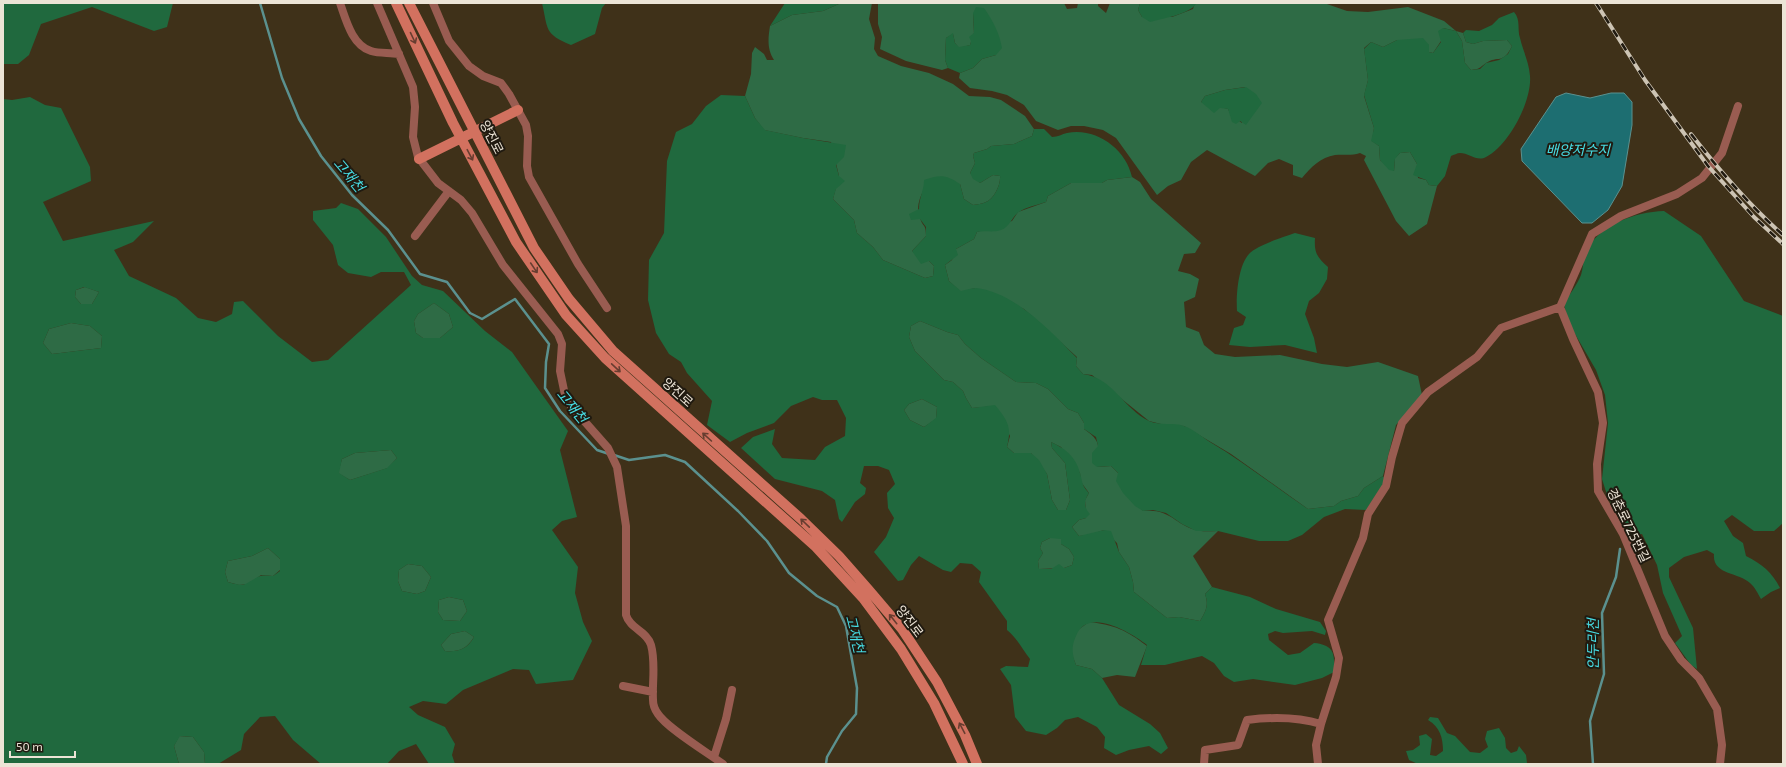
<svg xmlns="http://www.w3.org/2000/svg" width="1786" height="767" viewBox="0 0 1786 767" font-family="'Exo 2','Noto Sans KR',sans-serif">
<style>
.green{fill:#2e6b45;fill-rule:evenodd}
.forest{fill:#20693e;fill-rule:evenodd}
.water{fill:#1d6e71;stroke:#5b918f}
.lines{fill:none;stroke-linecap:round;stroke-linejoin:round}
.stream{stroke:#5b918f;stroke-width:2.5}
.minor{stroke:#995c51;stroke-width:8}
.secondary{stroke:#d2715f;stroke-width:10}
.rail-casing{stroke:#cdc4b4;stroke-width:4}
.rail{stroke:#201a10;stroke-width:2.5;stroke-dasharray:8;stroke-linecap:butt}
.oneway{stroke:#673d30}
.labels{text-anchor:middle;stroke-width:4;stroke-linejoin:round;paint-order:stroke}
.street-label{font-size:13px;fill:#ece4d6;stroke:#201a10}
.water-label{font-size:14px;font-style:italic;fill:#47dde4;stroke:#201a10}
</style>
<rect width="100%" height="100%" fill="#3f3119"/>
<!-- green -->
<path class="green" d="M841,3H872L869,19L875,38L874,49L878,56L901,66L929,73L953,84L969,96L990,97L1001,100L1025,116L1034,129L1032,136L1014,144L991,146L987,149L974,153L973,156L975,163L970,173L980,183L993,175L1000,176C1001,184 994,199 986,202C982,204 977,204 973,205L964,199L960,184L924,190C919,198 916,209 920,218C923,228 926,223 926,236L912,251L929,261L934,266L933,276L925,278L883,260L873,247L857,233L854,220L833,199L839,176L831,142L803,138L764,130L755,118L745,96L751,74L752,53L755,47L764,54L767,60H774C767,49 768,39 770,26L792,15L823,11Z
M878,3H1064L1067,9L1077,8L1078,3H1098V6L1106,13L1110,3H1140L1138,10L1142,17H1172L1193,9L1195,3H1324L1347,11L1368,12L1408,7L1444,21L1456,31L1463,33L1466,42L1473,44L1483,41L1507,40L1512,46C1503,65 1498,55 1486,63C1479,68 1480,69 1471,70L1465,63L1462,41L1456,31L1443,28L1441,41L1433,53L1429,52V45L1397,40L1383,47L1371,42L1364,48L1368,80L1364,96L1374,128L1372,141L1379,146L1380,160L1394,171L1395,158L1400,153L1410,152L1417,164L1418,178L1426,180L1429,185L1437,186L1427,224L1409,236L1396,221L1364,160L1366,156L1360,153C1351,156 1344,154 1335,155C1321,157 1310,168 1302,178L1293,175V165L1279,159L1268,163L1255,176L1207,150L1191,162L1181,180L1168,186L1157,195L1116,138L1103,130L1084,126H1071L1058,130L1036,121L1024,105L1007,95L992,91L970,88L959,78L960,73L973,68L982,59L996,55L973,13L974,33L970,45L959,48L955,43L953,34L946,38L945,60L948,68L942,70L906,61L880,49L882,37L878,24ZM1245,87L1242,123L1231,115L1228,109L1201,102L1205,96L1225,90Z
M1132,177L1140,182L1151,199L1201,243L1195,253L1184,254L1178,271L1190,274L1199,279L1195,297L1184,302L1186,327L1199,332L1204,345L1215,354L1235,357L1280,355L1322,364L1347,367L1378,362L1418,376L1422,395L1396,425L1383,476L1364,488L1358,496L1341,501L1334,506L1308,509L1231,454L1184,426L1165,425L1149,421L1092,375L1083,374L1076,366L1077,357L1024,309L975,288L961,292L949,281L945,265L952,260L956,249L974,239L977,232L1012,221L1018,212L1046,202L1048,196L1071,183H1102L1107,180Z
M85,287L99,292L92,304H81L75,297L76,290Z
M434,303L449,314L453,327L440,338H423L416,333L414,321L418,314Z
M920,321L947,332L958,335L965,344L981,358L1016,382L1036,383L1048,389L1068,409L1078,413L1084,423V429C1103,442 1098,447 1097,467L1111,466L1118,473L1143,511C1170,508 1174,524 1196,530C1202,532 1211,531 1218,531L1193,556L1212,587L1205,594C1209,605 1206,611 1200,621L1179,617L1167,618L1134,592L1133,582L1129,567L1119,552L1117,543L1104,530L1089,535L1079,536L1072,527L1079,520L1086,518L1085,500L1089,493L1081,482L1080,473L1061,447L1051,442L1052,448L1065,463L1070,500L1066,510H1058L1052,500L1047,474L1031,453H1014L1007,447L1010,436L995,406L972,408L966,398L963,391L953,382L944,380L915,351L909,337L911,326Z
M71,323L90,326L102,336L101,348L52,354L43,343L49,329Z
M922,399L937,407L936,419L924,427L910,420L904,410L909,404Z
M391,450L397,458L388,468L350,480L338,473L342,459L355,453Z
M1050,538H1061V544L1069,549L1074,557L1072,565L1064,568L1039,569L1038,561L1043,553L1040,548L1042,542Z
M268,548L280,559V570L273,576L261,575L249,584L239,585L228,582L225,572L228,561L252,556Z
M408,564L422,566L431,577L425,591L417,594L402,591L398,581L399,570Z
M449,597L463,600L467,611L460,621L443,620L438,612L439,600Z
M1089,622C1115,625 1126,630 1147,646L1135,677L1117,675L1102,678L1092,669L1076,665L1071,652L1073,641L1078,630Z
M465,631L474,637C466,649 460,652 445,651L441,645L451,634Z
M179,736L193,737L204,752L205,764H179L174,746Z"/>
<!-- forest -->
<path class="forest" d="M3,3H173L167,27L154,31L92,7L41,24L29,55L18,64H3Z
M542,3H606L602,8L595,34L571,45C544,34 548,29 542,3Z
M785,3H841L823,11L792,15L770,26Z
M1140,3H1195L1196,4C1190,14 1161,19 1150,22L1142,17L1138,10Z
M976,7L984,8C993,21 999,32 1002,48L996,55L982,59L973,68L960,73L948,68L945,60L946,38L953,33L955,43L959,47L970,45L971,41L969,37L974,33L973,13Z
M1514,12C1521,20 1517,29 1520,38C1523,51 1529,62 1530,76C1532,101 1509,145 1486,157C1477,162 1469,153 1460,153C1457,153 1454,155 1451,156L1445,176L1437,186L1429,185L1426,180L1413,175L1417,164L1410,152L1400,153L1395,159L1394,171L1389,170L1380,160L1379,146L1371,141L1374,128L1364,95L1368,80L1364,49L1371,42L1383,47L1397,40L1423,38L1429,45V52L1433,53L1441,42L1438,31L1443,28L1456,31L1462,41L1465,63L1471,70L1480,69L1486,63L1499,60L1508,54L1512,46L1507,40L1483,41L1473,44L1466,42L1463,33L1466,30L1479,31L1492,25L1499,18Z
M1246,87L1256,94L1262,103L1246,125L1240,121L1236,124L1232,122L1228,109L1220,108L1214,113L1201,102L1205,96L1225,90Z
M721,95L745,96L755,118L765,130L803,138L846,145L844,157L836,165L839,176L845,181L836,189L833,199L854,220L857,233L873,247L883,260L925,278L933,276L934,266L929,261L921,264L912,251L926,236V227L920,219L911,220L909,214L919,209C919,197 924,191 924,180C940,174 947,175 960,184L964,199L973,205C977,204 982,204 986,202C994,199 1001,184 1000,176L993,175L980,183L973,179L970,173L975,163L973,156L974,153L987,149L991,146L1014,144L1032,136L1034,129H1044L1052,137C1058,137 1062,134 1067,133C1096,127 1126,149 1132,177L1107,180L1102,183H1071L1048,196L1046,202C1037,205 1026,207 1019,212C1012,216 1010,227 1001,230C992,233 986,230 977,232L974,239L956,249L958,255L945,265L949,281L961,291C966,290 971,288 976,288C1015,292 1051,332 1077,358L1076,366L1083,374C1112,377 1124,409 1149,421C1160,426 1173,422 1184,426C1193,429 1202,437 1210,442C1244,462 1275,487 1308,509L1334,506L1341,501L1358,496L1364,488L1383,476L1386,480L1366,510L1345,509L1324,517L1302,535L1288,541H1259L1218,531H1196L1182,524L1166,513L1153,510L1143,511L1135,506L1123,493L1116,481L1118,473L1111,466L1097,467L1092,463V453L1098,446L1096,437L1084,429V423L1078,413L1068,409L1048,389L1036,383L1016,382L981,358L965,344L958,335L947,332L920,321L911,326L909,337L915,351L944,380L953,382L963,391L966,398L972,408L995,405C1008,421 1012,427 1007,447L1014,453H1031L1039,460L1047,474L1052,500L1058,510H1066L1070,500L1065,463L1052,448L1051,442C1065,448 1076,457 1080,473C1083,483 1081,484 1089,493C1084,501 1083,506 1090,514L1086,518L1079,520L1072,527L1079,536L1104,530L1111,531L1119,552L1129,567L1133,582L1134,592L1167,618L1179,617L1200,621C1206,611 1209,605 1205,594L1212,587L1250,597L1276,609L1320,622L1326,631L1325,635L1312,631L1283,633L1275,631L1268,634L1269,640L1288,655L1300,653L1314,643C1334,645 1335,653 1334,672L1322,678L1295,685L1253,679L1234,682L1224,676L1214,663L1202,656L1165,665H1141L1147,645C1131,633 1088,606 1076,636C1071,647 1072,653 1076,665L1092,669L1102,678L1119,705L1150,724L1160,733L1168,748L1161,754L1149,746L1129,750L1116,755L1104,748L1105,737L1097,727L1078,717L1065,720L1057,728L1046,735L1026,731L1015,717L1011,685L1000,669L1006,666L1028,667L1030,659C1022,649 1017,638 1007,630V621L979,582L981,572L972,564L960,563L951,572L943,570L919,556L911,565L903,580L898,581L874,552L886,537L894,518L888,508L887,493L895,484L889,470L878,466H864L860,483L866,488L865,494L855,502L842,522L839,519L835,500L822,491L775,479L741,448L753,437L775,429L772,444L782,458L815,460L825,447L845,436L846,418L837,400H822L813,397L791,406L774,423L747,433L730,442L707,425L712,401L687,373L681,362L669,354L656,333L648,300L649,260L664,233L667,161L676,132L692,124L706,106ZM922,399L937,407L936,418L924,427L910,420L904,410L909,404ZM1050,538L1061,539V544L1069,549L1074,557L1072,565L1064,568L1059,564L1051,569H1039L1038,561L1043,553L1040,548L1042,542Z
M30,97L45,105L61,108L90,167L91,181L43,202L63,241L154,221L133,242L114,250L129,276L176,298L198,318L216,322L232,314L234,302L243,301L278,336L312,362L328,360L411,285L404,272H381L371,277L348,273L338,265L333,245L313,220V211L336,208L341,203L358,209L386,237L412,276L422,285L443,291L485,331L512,352L568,431L560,450L577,517L562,521L552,530L578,567L575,593L583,622L592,641L573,680L536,684L529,670L513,669L463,690L446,704L423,701L409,707L418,715L445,727L455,744L452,755L455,764H429L416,744L399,751L387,764H321L293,740L275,716L260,717L244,734L241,750L218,764H205L204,752L193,737L180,736L174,746L179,764H3V99L12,100ZM84,287L99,292L92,304H81L75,297L76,290ZM434,303L449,314L453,327L440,338H423L416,333L414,321L418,314ZM71,323L90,326L102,336L101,348L52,354L43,343L49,329ZM391,450L397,458L387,468L350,480L339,473L342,459L355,453ZM268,548L280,559V571L273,576C269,576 264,575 260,576C244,583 248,588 228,582L225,572L228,561L252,556ZM408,564L422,566L431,577L425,591L417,594L402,591L398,581L399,570ZM449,597L463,600L467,611L460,621L443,620L438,612L439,600ZM465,631L474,637C467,649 459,652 445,651L441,645L451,634Z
M1664,211L1701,236L1744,301L1783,316V523L1774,531H1754L1732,515L1724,521L1733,536L1743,543L1746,556C1762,564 1772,572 1780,588L1771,592L1761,599C1758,594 1755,587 1750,583C1739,572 1712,575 1714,554L1707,550L1684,557L1669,568V577L1693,628L1697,669L1691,665L1675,643L1682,636L1663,593L1657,565L1642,534L1630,536L1608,498L1602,479L1608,423L1605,395L1596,370L1568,322L1564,304C1569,295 1577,285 1581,275C1583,269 1583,261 1585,254C1597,225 1635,212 1664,211Z
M1295,233L1315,238C1314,253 1317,257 1328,267L1327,279L1319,293L1309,301L1305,314L1314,338L1317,353L1285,345L1250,347L1229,345L1234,328L1243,325L1246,317L1237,311C1236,296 1238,266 1249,254C1257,245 1284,237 1295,233Z
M1430,717L1438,718L1447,733L1455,736L1470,752L1480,753L1488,747L1485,739L1487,731L1499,728L1505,738L1506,748L1511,753L1517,751L1519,746L1526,755L1527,763L1530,764H1418L1409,760L1406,751L1413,750L1420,745L1419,736L1426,734L1432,739L1430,755L1436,756L1443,751C1443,738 1440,727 1428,720Z"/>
<!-- water -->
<path class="water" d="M1566,93L1590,98L1611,93H1624L1632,102V125L1622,186L1608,210L1592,223H1582L1522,161L1521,149L1556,97Z"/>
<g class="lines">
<!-- stream -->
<path class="stream" d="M260,3L282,78L299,119L321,156L352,195L388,230L420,274L447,282L470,313L482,319L515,299L549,344L546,362L545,388L560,411L597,450L609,454
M614,455L629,460L665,455L685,462L738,511L767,541L789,573L817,596L837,607L846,626L857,688L856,714L842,731L827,757L826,764
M1593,764L1590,721L1604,674L1602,613L1616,577L1620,549"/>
<!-- minor -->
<path class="minor" d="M340,3C346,20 352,45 371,51C380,54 390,52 399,54
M377,3L413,87L415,107L413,137L418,157L438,183L461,200L472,213L503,265L558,334L562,344L560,371L565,395L571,406L608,448L617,467L626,526V615C630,629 647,631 651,645C656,663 652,682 653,700C653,704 655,710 658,714C667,728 708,753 723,764
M433,3L449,41L469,66L483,76L501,83L509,94L526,125L528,136L527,166L529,177L578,264L607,308
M415,236L449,191
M1560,307L1573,339L1598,392L1603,423L1597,464L1598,491L1623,534L1665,636L1681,660L1699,678L1717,709L1722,745L1720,764
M623,686L653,692
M714,757L726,719L732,690
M1204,764L1205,750L1238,745L1247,720C1271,717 1298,717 1321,724
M1318,764L1316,745L1321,724L1336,677L1339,658L1328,620L1363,538L1368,514L1386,486L1392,457L1402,423L1428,392L1477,357L1501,328L1560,307L1592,234L1621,216L1677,194L1702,178L1722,153L1738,106"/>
<!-- secondary -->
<path class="secondary" d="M396,3L453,123L516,242L566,315L605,358L816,547L863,598L901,649L934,703L963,764
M409,3L534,248L569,299L613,351L801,519L839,556L868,589L902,629L937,682L965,735L977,764
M419,159L518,110"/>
<defs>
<path id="rail" d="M1596,3L1645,80L1708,166L1754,217L1783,244
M1691,134C1719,170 1749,205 1783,235"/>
</defs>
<!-- rail casing -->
<use href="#rail" class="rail-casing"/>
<!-- rail -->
<use href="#rail" class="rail"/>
</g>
<!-- one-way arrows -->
<defs><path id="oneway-shaft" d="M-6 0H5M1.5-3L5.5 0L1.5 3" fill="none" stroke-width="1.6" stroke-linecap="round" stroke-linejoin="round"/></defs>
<g class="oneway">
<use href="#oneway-shaft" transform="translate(413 38) rotate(65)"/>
<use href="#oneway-shaft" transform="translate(470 155) rotate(62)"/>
<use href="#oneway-shaft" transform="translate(534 268) rotate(56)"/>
<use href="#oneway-shaft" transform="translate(616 368) rotate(43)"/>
<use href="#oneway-shaft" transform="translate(707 437) rotate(-138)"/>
<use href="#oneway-shaft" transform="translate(805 523) rotate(-136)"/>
<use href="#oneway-shaft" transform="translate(893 619) rotate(-129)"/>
<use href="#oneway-shaft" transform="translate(962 728) rotate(-118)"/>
</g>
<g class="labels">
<!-- street labels -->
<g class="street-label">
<text transform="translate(492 137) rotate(63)" y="5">양진로</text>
<text transform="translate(678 392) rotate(42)" y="5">양진로</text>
<text transform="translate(1629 525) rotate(64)" y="5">경춘로725번길</text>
<text transform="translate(910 621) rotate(53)" y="5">양진로</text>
</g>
<!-- water labels -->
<g class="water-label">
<text x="1578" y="155">배양저수지</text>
<text transform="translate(349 175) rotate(50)" y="5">고재천</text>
<text transform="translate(572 406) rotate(51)" y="5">고재천</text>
<text transform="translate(855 634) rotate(76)" y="5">고재천</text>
<text transform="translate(1593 644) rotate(-90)" y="5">안두리천</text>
</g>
</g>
<!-- border -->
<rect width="1786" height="767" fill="none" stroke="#ece4d6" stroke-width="8"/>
<!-- scale -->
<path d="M10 751v6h65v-6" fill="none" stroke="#ece4d6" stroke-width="2"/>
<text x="16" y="751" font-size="12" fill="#ece4d6" stroke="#201a10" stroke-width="3" paint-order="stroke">50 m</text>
</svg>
